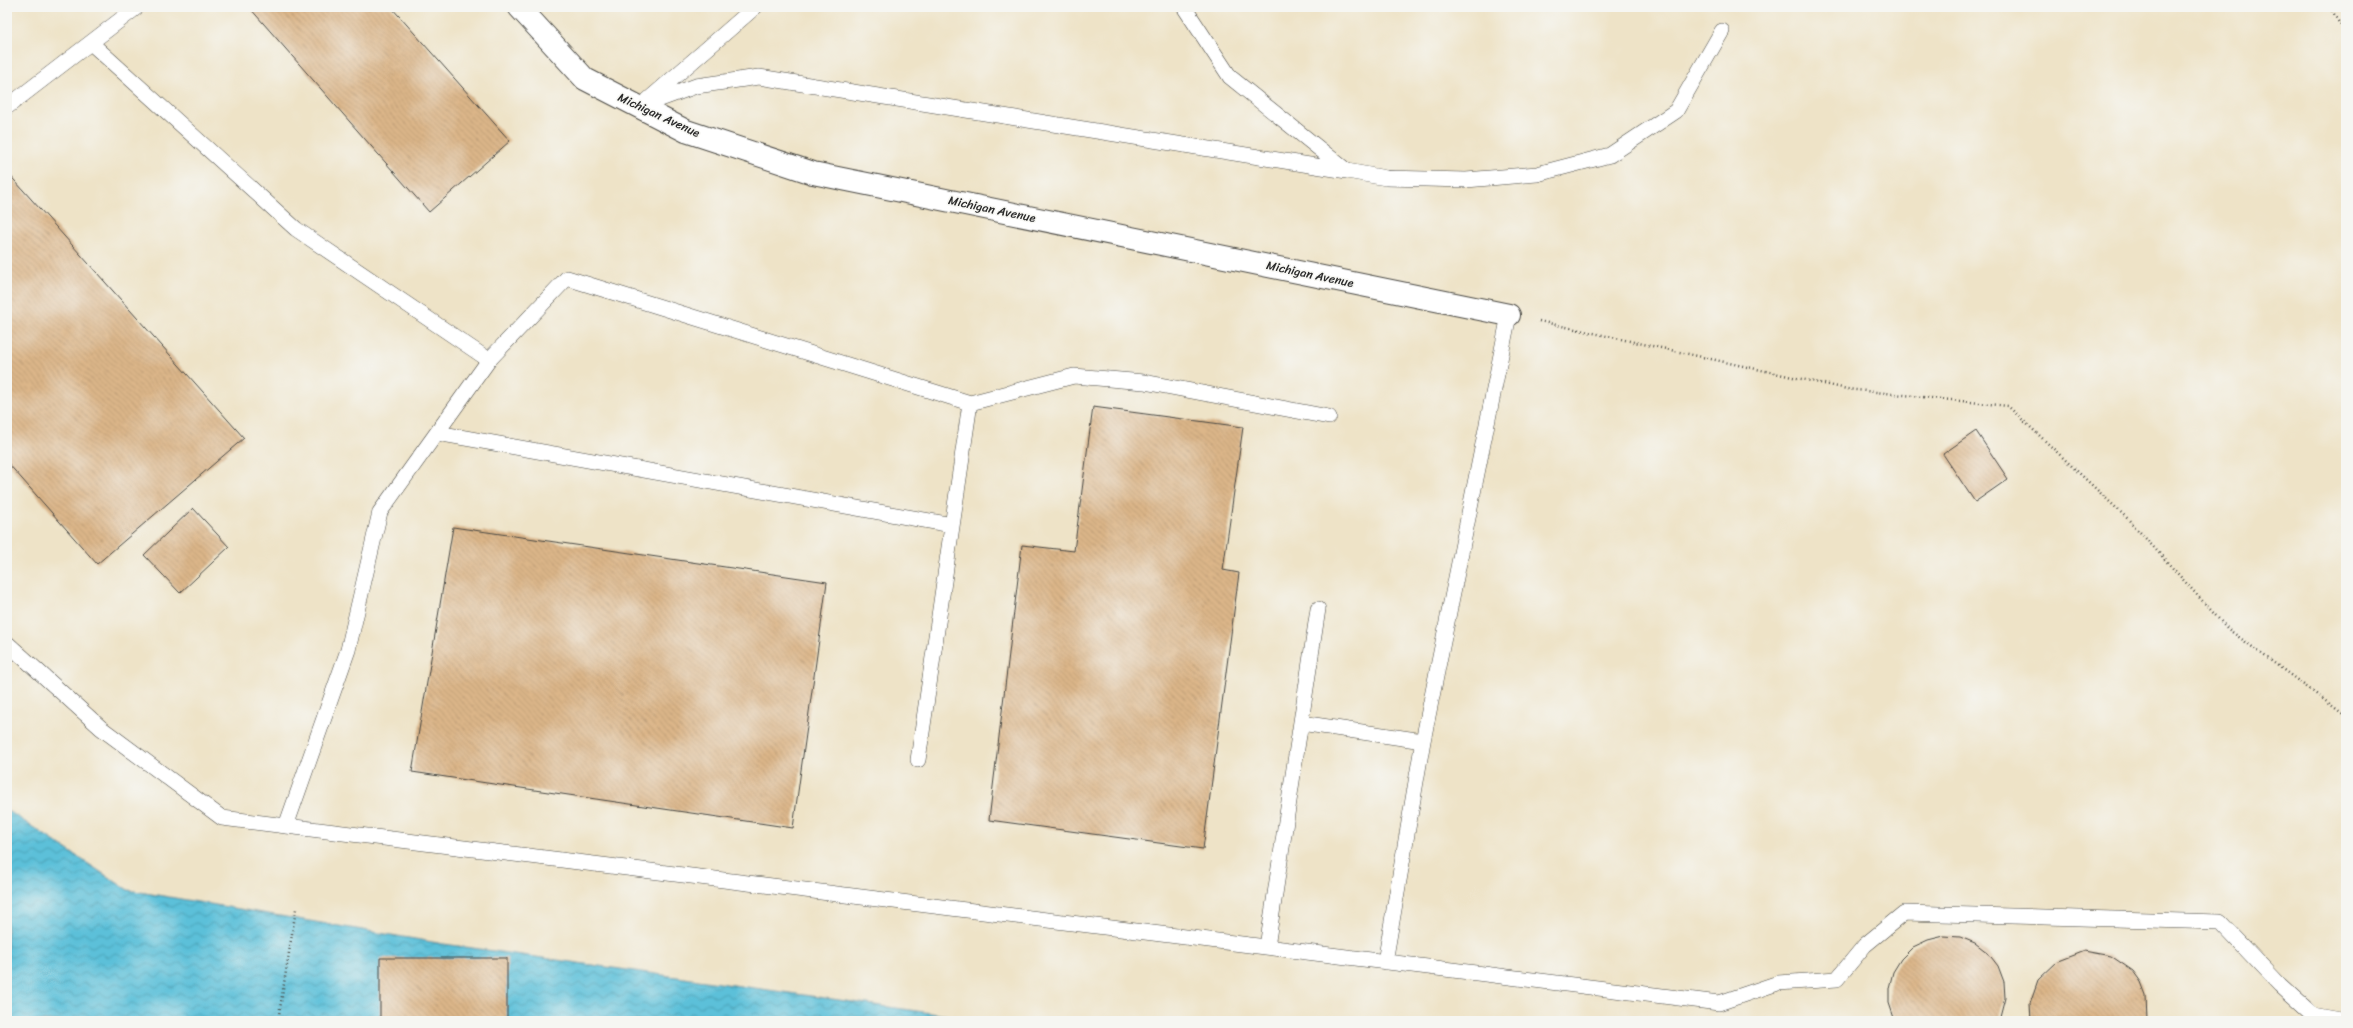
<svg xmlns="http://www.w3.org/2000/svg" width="2353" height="1028" viewBox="0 0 2353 1028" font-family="Sriracha,sans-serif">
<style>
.water{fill:url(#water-waves);stroke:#437682}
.building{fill:url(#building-back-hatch)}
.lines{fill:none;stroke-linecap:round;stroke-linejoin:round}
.lane-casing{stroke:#484742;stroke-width:16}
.street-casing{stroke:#484742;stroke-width:24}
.path{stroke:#484742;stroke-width:2.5;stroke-dasharray:1 3;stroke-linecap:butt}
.lane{stroke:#fff;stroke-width:15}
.street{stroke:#fff;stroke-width:22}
.labels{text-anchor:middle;stroke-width:3;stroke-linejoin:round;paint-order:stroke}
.street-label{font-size:12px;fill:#2b2b2b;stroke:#f6f6f2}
</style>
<defs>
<pattern id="water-waves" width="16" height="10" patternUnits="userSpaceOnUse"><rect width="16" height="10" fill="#5bc0d9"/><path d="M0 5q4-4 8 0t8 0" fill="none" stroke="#4b9cb0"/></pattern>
<pattern id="building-back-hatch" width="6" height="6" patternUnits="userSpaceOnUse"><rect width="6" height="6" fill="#dcb689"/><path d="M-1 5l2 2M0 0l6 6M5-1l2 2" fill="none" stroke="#b39470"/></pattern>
</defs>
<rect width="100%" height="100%" fill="#f6f6f2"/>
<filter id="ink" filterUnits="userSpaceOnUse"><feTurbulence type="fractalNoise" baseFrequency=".025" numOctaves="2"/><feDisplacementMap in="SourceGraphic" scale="8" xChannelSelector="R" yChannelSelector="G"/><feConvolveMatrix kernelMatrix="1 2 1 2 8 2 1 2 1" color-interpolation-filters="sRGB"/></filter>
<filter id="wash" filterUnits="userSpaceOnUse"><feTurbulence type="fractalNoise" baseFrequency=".012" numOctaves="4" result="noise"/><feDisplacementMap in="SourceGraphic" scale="16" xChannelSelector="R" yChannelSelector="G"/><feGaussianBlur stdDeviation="0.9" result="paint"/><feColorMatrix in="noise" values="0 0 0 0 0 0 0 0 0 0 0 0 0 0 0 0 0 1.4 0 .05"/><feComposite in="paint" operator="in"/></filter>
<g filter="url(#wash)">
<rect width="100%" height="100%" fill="#eee3c7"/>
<!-- water -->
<path class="water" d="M7,810L128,890L444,944L987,1021H7Z"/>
<g id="blocks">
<!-- building -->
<path class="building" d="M249,7H391L510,141L429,212Z
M7,172L244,438L97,564L7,462Z
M1093,407L1243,427L1223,570L1239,573L1203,849L989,820L1022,545L1074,551Z
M1976,431L2008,479L1975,502L1943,454Z
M193,508L229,547L180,593L144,555Z
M453,527L827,582L793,828L412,772Z
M1944,936L1960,937L1975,943L1988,953L1998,966L2004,982L2005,998L1999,1021H1895L1889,1003V988L1893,972L1901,959L1913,947L1928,940Z
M2084,951L2111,956L2133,971L2141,982L2146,995L2147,1021H2031L2030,1003L2038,980L2058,961Z
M380,958H507V1021H380Z"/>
</g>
</g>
<g filter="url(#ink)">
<use href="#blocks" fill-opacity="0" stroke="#484742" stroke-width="1"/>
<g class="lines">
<defs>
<path id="lane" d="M1184,7L1230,77L1347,171L1386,178L1466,180L1537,174L1610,155L1676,111L1722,31
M91,43L296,229L489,360L380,512L348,650L286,826
M648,100L755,7
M7,107L137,7
M639,107L696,86L759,77L1347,171
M489,360L567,278L970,403L1074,376L1144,382L1329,417
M437,433L952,525
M7,643L101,728L222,818L1719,1003L1778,983L1837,979L1865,945L1904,913L2220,922L2280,985L2313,1015L2346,1021
M1301,723L1423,741
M918,760L970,403
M1267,947L1318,609
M1385,962L1423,741L1509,315"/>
<path id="street" d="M519,7L585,79L686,131L813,173L1509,315"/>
</defs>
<!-- lane casing -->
<use href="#lane" class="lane-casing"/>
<!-- street casing -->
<use href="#street" class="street-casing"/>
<!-- path -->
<path class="path" d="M2330,7L2346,35
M1539,321L1847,389L2008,406L2128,519L2228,629L2346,716
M278,1021L296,909"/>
<!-- lane -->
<use href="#lane" class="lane"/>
<!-- street -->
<use href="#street" class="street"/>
</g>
</g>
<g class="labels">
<!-- street labels -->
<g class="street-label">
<text transform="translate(659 115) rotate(25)" y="4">Michigan Avenue</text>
<text transform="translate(992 209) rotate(12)" y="4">Michigan Avenue</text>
<text transform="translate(1310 274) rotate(12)" y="4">Michigan Avenue</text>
</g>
</g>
<!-- margin -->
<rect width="2353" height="1028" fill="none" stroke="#f6f6f2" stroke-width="24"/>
</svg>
